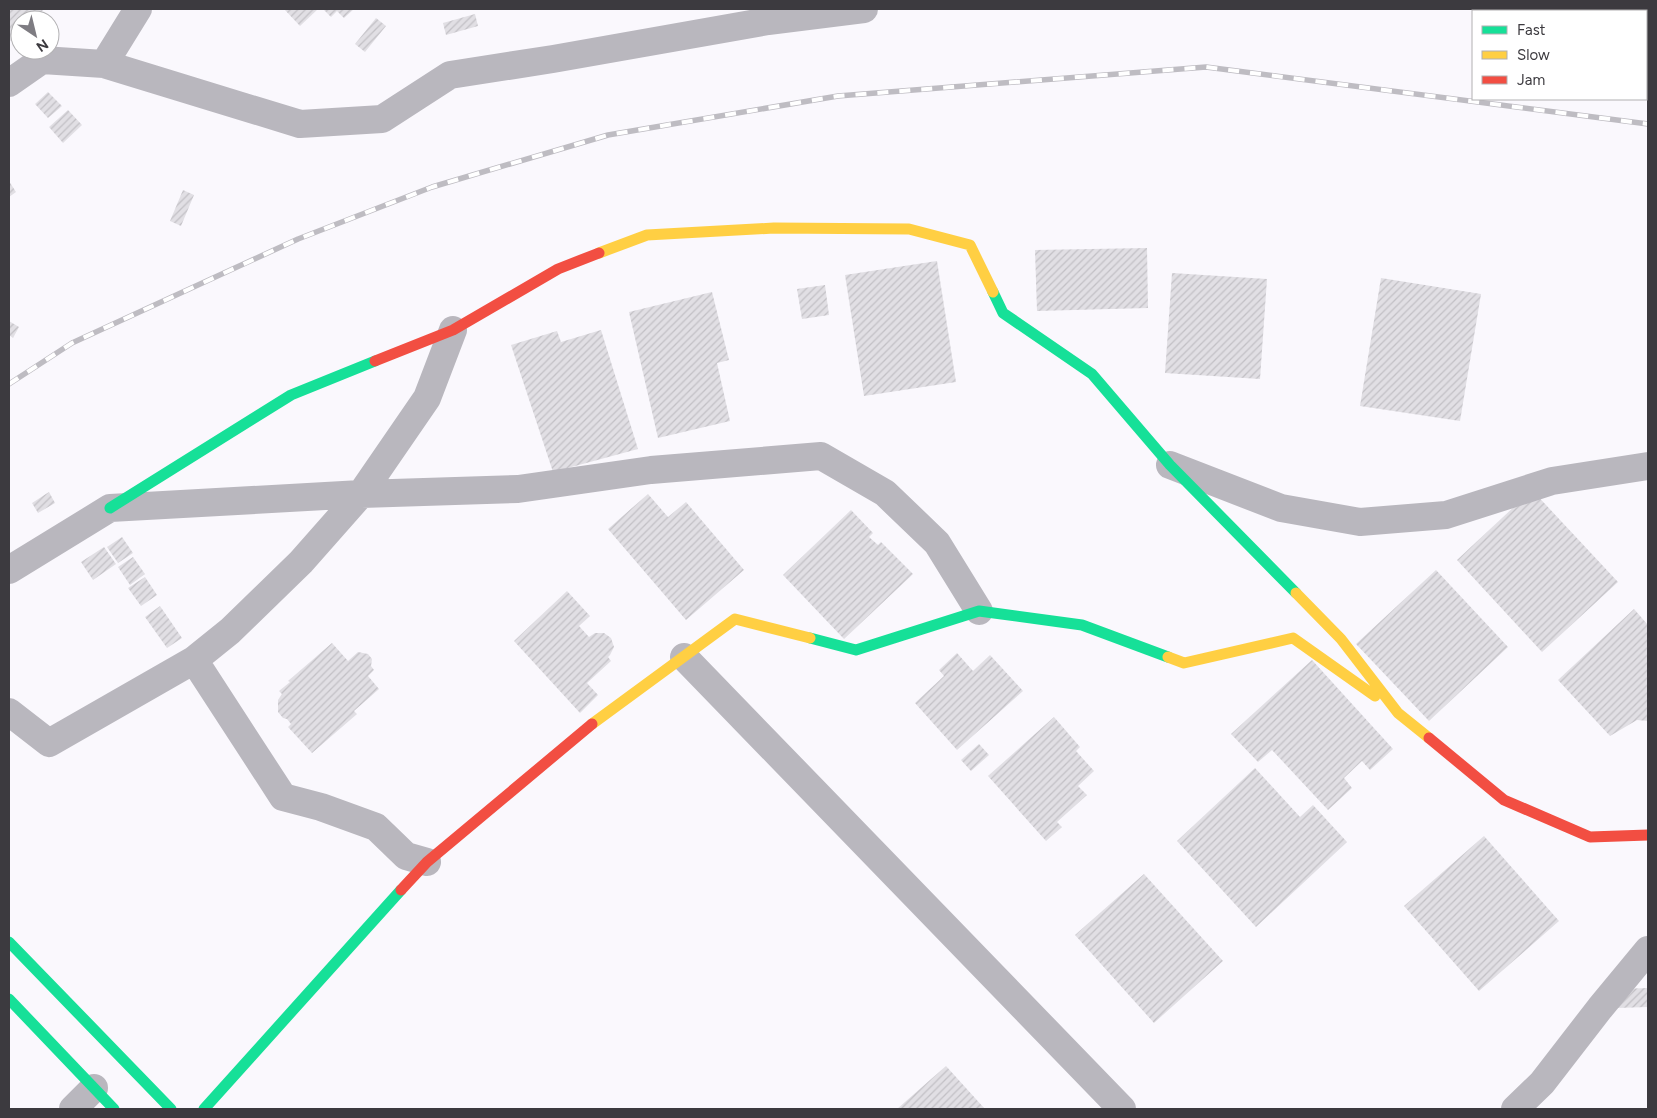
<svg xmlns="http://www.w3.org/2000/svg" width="1657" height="1118" viewBox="0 0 1657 1118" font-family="Figtree,sans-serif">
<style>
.building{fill:url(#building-hatch)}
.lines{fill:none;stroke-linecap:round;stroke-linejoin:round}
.street{stroke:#b9b7be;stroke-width:28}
.fast{stroke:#16e098;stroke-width:11}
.slow{stroke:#ffcf43;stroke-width:11}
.jam{stroke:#f24e42;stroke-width:11}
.rail-casing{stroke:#bebcc2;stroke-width:5.5}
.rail{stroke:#fff;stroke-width:4;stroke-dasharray:11;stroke-linecap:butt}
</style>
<defs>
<pattern id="building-hatch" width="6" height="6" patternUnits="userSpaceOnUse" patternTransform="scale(1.25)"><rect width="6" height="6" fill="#e1dfe4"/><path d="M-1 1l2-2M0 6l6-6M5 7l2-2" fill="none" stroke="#c2c0c5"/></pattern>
</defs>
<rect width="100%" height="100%" fill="#faf8fd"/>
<!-- building -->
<path class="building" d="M9,9H44L33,20H20V32L10,41L9,40Z
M284,9H318L300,26Z
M323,9H354L344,18L337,11L331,17Z
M475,14L478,26L446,35L443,23Z
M376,18L386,26L365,52L355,44Z
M48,92L62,106L48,118L35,104Z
M68,110L82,125L63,143L49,127Z
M9,181L16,192L9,197Z
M183,190L194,195L181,226L170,221Z
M1147,248L1148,308L1037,311L1035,250Z
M937,261L956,382L864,396L845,275Z
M1172,273L1267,279L1260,379L1165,373Z
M1381,278L1481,294L1460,421L1360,406Z
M825,285L829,315L802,319L797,289Z
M712,292L729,360L717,363L730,421L658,438L629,312Z
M9,321L19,327L13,338L9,335Z
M601,330L638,449L553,472L511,345L557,331L561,342Z
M1532,490L1618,582L1542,652L1457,560Z
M49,492L55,503L38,513L32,503Z
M648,494L668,517L686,502L744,570L686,620L608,529Z
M851,510L873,533L869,537L878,545L881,542L913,574L844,639L783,575Z
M122,537L133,553L118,563L107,547Z
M104,547L116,564L93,580L81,562Z
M133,557L145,574L130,585L118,567Z
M1436,570L1508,647L1429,721L1356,644Z
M145,577L157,595L141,606L128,588Z
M567,591L590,616L579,626L589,637L595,633H604L611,638L614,647L610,655L608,657L611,661L587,683L598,695L580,713L514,641Z
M160,606L182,638L167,648L145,617Z
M1634,609L1648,625V721L1637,720L1610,736L1558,680Z
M332,643L348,661L358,652L368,654L372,659L371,666L374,670L368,676L379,689L354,711L357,714L312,753L288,727L291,724L287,719L283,718L278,712V700L282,694L279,691L290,682L288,681Z
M957,653L973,671L990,655L1023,691L957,750L915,703L944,676L939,670Z
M1312,660L1393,749L1370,770L1362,761L1344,778L1352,788L1328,810L1272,750L1258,762L1231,734Z
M1054,717L1080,747L1076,751L1094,771L1078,786L1087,795L1057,822L1062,827L1046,841L988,776Z
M979,744L989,755L971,771L961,760Z
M1255,768L1300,817L1313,805L1347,842L1256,927L1177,841Z
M1484,836L1559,921L1479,991L1404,906Z
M1144,874L1223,961L1154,1023L1075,935Z
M1648,988V1007L1617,1008L1616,989Z
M946,1066L985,1109H897Z"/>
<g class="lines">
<!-- street -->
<path class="street" d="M104,64L138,9
M9,83L42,60L104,64L300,124L382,119L450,75L553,59L768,21L864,9
M1170,465L1281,508L1360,522L1446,515L1552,481L1648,466
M9,570L110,508L361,494L518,489L651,470L821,456L885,493L937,543L979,611
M684,657L1122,1109
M194,660L230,631L301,562L361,494L427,398L453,330
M9,712L49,743L194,660L283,797L321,807L376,827L406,856L427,862
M73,1109L94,1088
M1515,1109L1542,1083L1600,1008L1648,950"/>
<!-- fast -->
<path class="fast" d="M993,292L1003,313L1092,374L1170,465L1296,593
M110,508L291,395L375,361
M810,638L856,650L979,611L1082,625L1168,657
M9,942L171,1109
M9,999L114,1109
M204,1109L401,890"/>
<!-- slow -->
<path class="slow" d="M599,253L647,235L774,228L909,229L970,245L993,292
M1296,593L1341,639L1398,713L1429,738
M1168,657L1184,663L1293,638L1375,696
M592,724L735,619L810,638"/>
<!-- jam -->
<path class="jam" d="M375,361L453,330L558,269L599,253
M1429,738L1504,800L1590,837L1648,835
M401,890L427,862L592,724"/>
<defs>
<path id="rail" d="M9,384L72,343L298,239L432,187L608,135L838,96L1206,67L1648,124"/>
</defs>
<!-- rail casing -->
<use href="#rail" class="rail-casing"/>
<!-- rail -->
<use href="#rail" class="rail"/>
</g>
<!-- border -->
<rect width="1657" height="1118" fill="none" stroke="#3c3a3f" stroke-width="20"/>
<!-- legend -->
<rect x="1472" y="10" width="175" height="90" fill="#ffffff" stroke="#b1b0b2"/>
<rect x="1482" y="26" width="25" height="8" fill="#16e098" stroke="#b1b0b2"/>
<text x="1517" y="35" font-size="15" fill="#3c3a3f">Fast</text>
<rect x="1482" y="51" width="25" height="8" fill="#ffcf43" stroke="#b1b0b2"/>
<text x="1517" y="60" font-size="15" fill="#3c3a3f">Slow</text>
<rect x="1482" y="76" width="25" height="8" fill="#f24e42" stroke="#b1b0b2"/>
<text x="1517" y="85" font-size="15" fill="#3c3a3f">Jam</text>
<!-- north arrow -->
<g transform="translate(35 35) rotate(145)"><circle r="24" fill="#ffffff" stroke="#b1b0b2"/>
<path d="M0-4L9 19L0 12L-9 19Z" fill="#7e7c82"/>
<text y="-8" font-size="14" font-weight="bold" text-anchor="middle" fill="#3c3a3f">N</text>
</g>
</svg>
